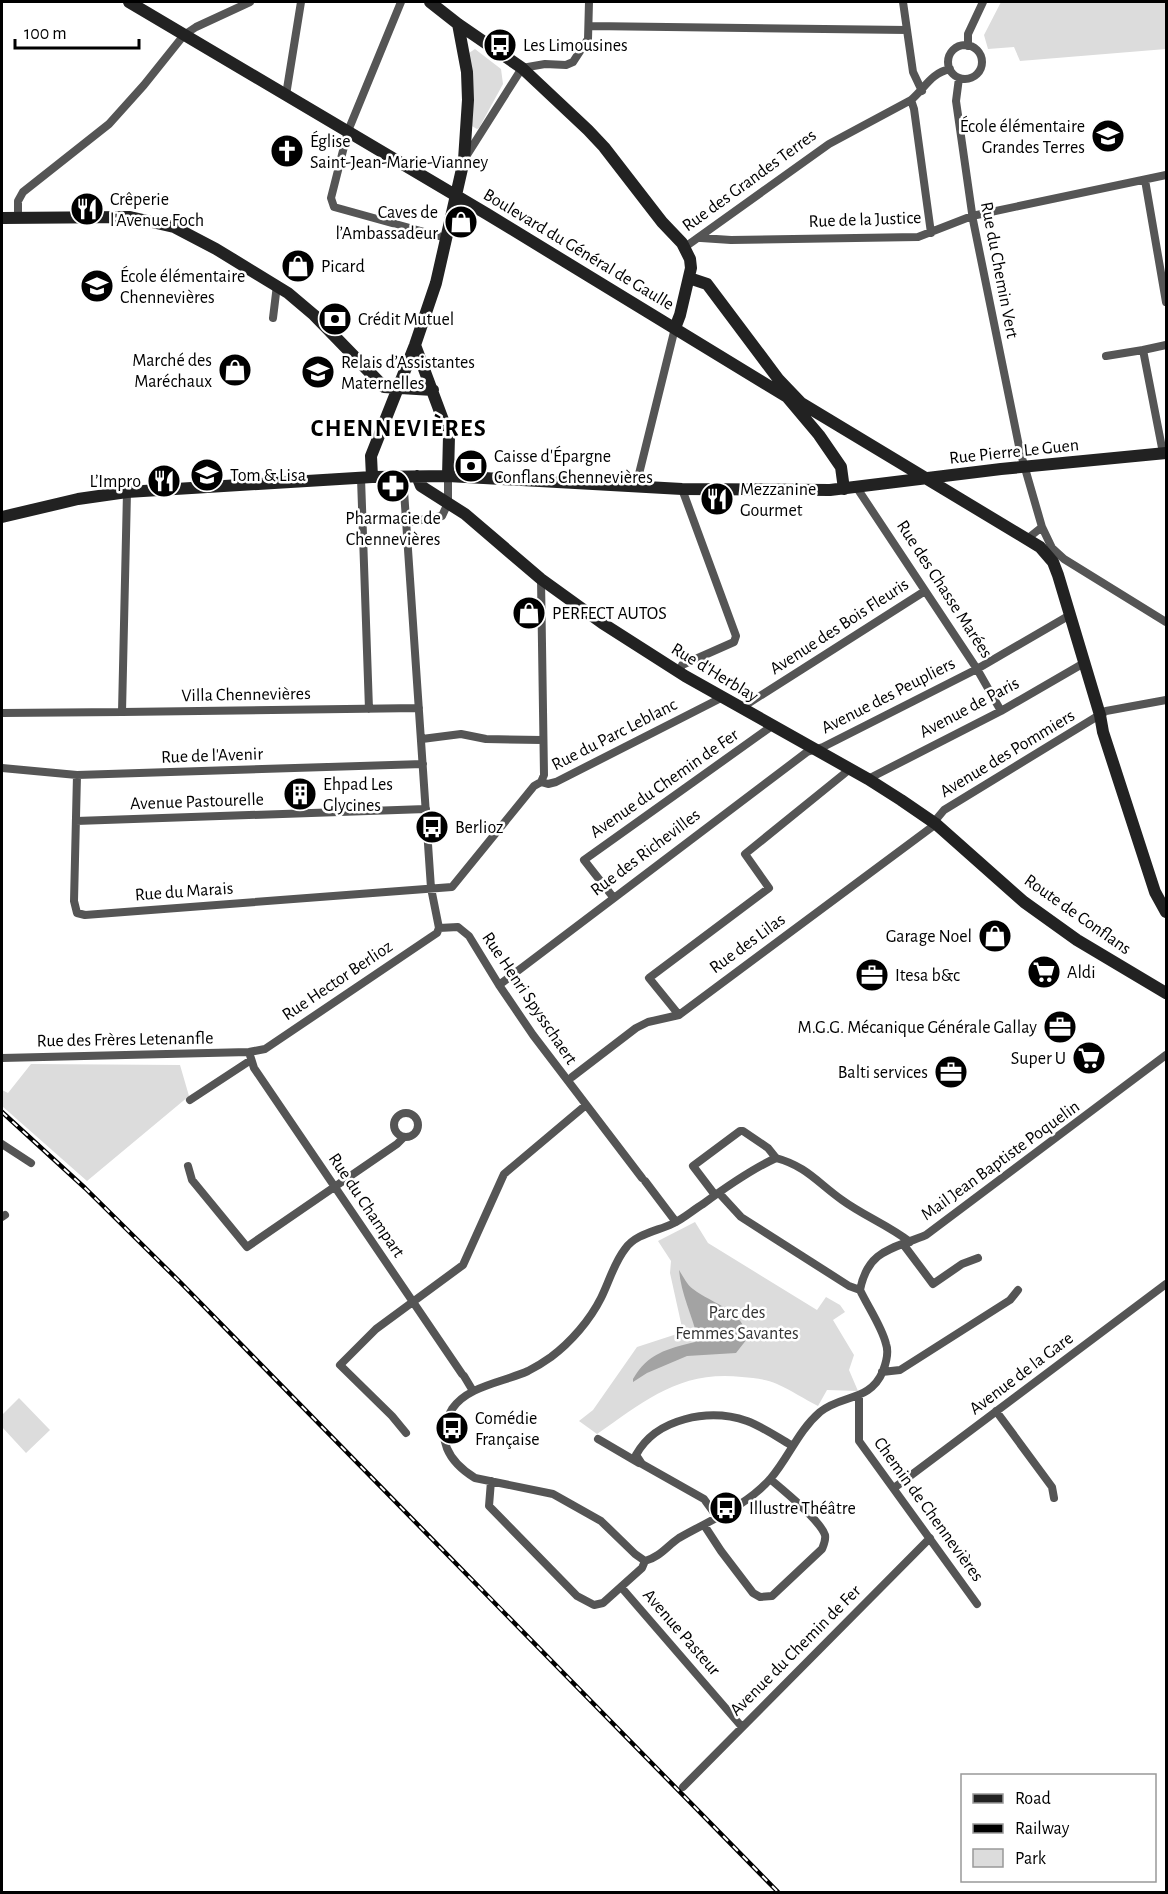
<svg xmlns="http://www.w3.org/2000/svg" width="1168" height="1894" viewBox="0 0 1168 1894" font-family="'Alegreya Sans',sans-serif">
<style>
.green{fill:#dcdcdc}
.water{fill:#a3a3a3}
.lines{fill:none;stroke-linecap:round;stroke-linejoin:round}
.street{stroke:#555;stroke-width:8}
.secondary{stroke:#222;stroke-width:12}
.rail-casing{stroke:#000;stroke-width:4.5}
.rail{stroke:#fff;stroke-width:2;stroke-dasharray:7;stroke-linecap:butt}
.labels{text-anchor:middle;stroke-width:5;stroke-linejoin:round;paint-order:stroke}
.poi-label{font-size:18px;fill:#000;stroke:#fff;text-anchor:start}
.street-label{font-size:18px;fill:#000;stroke:#fff}
.park-label{font-size:18px;fill:#333;stroke:#fff}
.district-label{font-size:24px;font-weight:bold;letter-spacing:1.5px;fill:#000;stroke:#fff}
</style>
<rect width="100%" height="100%" fill="#fff"/>
<!-- green -->
<path class="green" d="M1001,2H1166V49L1020,61L1014,47L988,49L984,35Z
M475,49L501,69L503,84L479,128L477,129L470,125L469,53Z
M31,1064L180,1065L189,1096L87,1181L2,1106V1090L8,1093Z
M695,1222L708,1243L817,1310L826,1297L840,1305L845,1312L833,1320L854,1355L849,1370L858,1391L827,1390L818,1406C804,1399 791,1390 777,1384C766,1379 754,1378 742,1377C680,1370 645,1401 597,1434L579,1421L593,1410L637,1347L683,1332L670,1273L671,1261L658,1241Z
M19,1398L50,1430L26,1453L2,1427V1415Z"/>
<!-- water -->
<path class="water" d="M679,1270C683,1276 687,1285 693,1289C712,1304 745,1310 747,1339L736,1353L687,1356L647,1373L633,1382V1379C648,1353 667,1349 695,1342L698,1339C692,1315 681,1294 679,1270Z"/>
<g class="lines">
<!-- street -->
<path class="street" d="M401,2L348,131L331,198L334,207L446,238
M903,2L913,72L922,91
M590,26L907,30
M948 62a17 17 0 1 1 34 0a17 17 0 1 1-34 0Z
M968,46V34L983,2
M959,78L956,101L973,220L1020,451L1042,527L1052,548L1064,559L1166,622
M286,95L301,2
M911,100L914,109L931,233
M465,158L522,68L545,64L566,65L573,62L588,39L589,2
M1145,180L1166,302
M18,218V201L23,192L109,124L144,85L184,35L196,27L250,2
M701,238L731,240L918,237L972,216L1166,175
M685,247L829,144L911,100C925,88 931,73 950,69
M273,318L277,285
M1106,356L1143,350
M1163,453L1143,350L1166,345
M403,476L431,888L439,928
M361,478L369,709
M636,486L675,328
M857,488L977,669L1001,711
M127,492L122,712L419,708
M405,523L442,516L448,503V476
M1027,539L1042,527
M541,579L544,775L541,782
M679,672L682,665L734,642L736,636L682,489
M741,708L925,591
M2,713L122,712
M422,739L461,734L486,739L542,740
M2,768L77,775L423,764
M77,775L74,901L77,913L85,915L452,887L534,786L541,782
M868,779L1001,711L1084,663
M541,782L548,784L556,782L723,697
M76,821L426,809
M934,822L944,810L1106,711L1166,700
M613,897L584,860L772,726
M439,928L458,927L469,936L499,985L533,1035L642,1178
M499,985L807,752L823,747L977,669L1070,615
M679,1015L649,978L769,888L745,854L850,769
M249,1052L254,1068L462,1374
M2,1058L249,1052L265,1049L431,937L437,933L439,928
M572,1077L636,1028L648,1022L679,1015L936,824
M190,1100L251,1060
M394 1125a12 12 0 1 1 24 0a12 12 0 1 1-24 0Z
M2,1144L31,1163
M776,1158C806,1166 818,1183 842,1200C864,1216 888,1225 910,1242
M188,1166L192,1180L247,1247L397,1144L404,1137
M645,1181L676,1222
M719,1193L741,1217L849,1286L860,1290
M715,1195L693,1166L740,1131H743L768,1148L776,1158
M2,1217L5,1215
M903,1244L933,1284L962,1264L978,1258
M860,1290C868,1249 893,1249 926,1235L1166,1055
M882,1372L900,1370L1010,1300L1018,1290
M464,1376L473,1391
M859,1396V1441L977,1604
M996,1411L1052,1487L1054,1498
M406,1433L392,1416L340,1365L376,1329L463,1265L504,1174L586,1105
M598,1439L639,1463
M491,1481L489,1506L577,1596L594,1605L603,1603L642,1568L645,1561
M894,1488L1166,1284
M717,1517L704,1499L642,1464L636,1455C656,1418 709,1408 747,1421C763,1427 777,1437 791,1445
M704,1525L721,1551L753,1593L760,1597L772,1596L822,1549C824,1544 826,1540 825,1535C820,1520 783,1490 770,1479
M645,1561L635,1554L601,1521L553,1494L475,1478C449,1462 434,1438 452,1409C467,1386 504,1382 528,1371C536,1367 544,1362 551,1357C571,1342 590,1320 601,1298C609,1282 614,1263 625,1249C635,1234 657,1231 672,1224C683,1219 693,1210 703,1204C726,1187 750,1170 776,1158
M645,1561C660,1557 667,1546 679,1538C710,1520 747,1506 771,1478C789,1457 798,1431 820,1412C842,1394 870,1402 883,1371C886,1363 889,1352 886,1344C882,1327 868,1307 860,1290
M621,1587L742,1727
M683,1787L930,1538"/>
<!-- secondary -->
<path class="secondary" d="M129,2L487,214L787,397L819,435L841,467L844,489
M430,2L458,24L522,68L588,130L604,147L662,222L682,243L690,259L691,268L680,315L675,328
M2,218L130,217L174,227L216,249L288,293L314,315L384,387L433,390
M689,278L707,284L779,380L801,403L1040,547L1053,562L1058,575L1100,715L1103,732L1155,892L1166,912
M415,345L449,436L448,476
M417,476L421,486L465,514L541,579L602,623L685,676L868,779L901,800L936,824L1024,902L1077,940L1166,993
M372,477L371,456L415,345L436,283L464,160L468,100L467,72L458,24
M2,517L78,499L127,492L372,477L448,476L682,489L830,490L1001,469L1166,453"/>
<defs>
<path id="rail" d="M2,1112L85,1188L180,1282L778,1892"/>
</defs>
<!-- rail casing -->
<use href="#rail" class="rail-casing"/>
<!-- rail -->
<use href="#rail" class="rail"/>
</g>
<!-- icons -->
<defs>
<symbol id="bus-disc" viewBox="-11 -11 22 22"><circle r="9.5" fill="#000" stroke="#fff"/><path d="M-5-6H5V4H4V6H2V4H-2V6H-4V4H-5ZM-3.5-4V0h7V-4ZM-3.5 1.2v1.5H-2V1.2ZM2 1.2v1.5H3.5V1.2Z" fill="#fff"/></symbol>
<symbol id="school-disc" viewBox="-11 -11 22 22"><circle r="9.5" fill="#000" stroke="#fff"/><path d="M0-5L7-2L0 1L-7-2ZM-4 1L0 2.5L4 1V4Q0 6-4 4Z" fill="#fff"/></symbol>
<symbol id="church-disc" viewBox="-11 -11 22 22"><circle r="9.5" fill="#000" stroke="#fff"/><path d="M-1.2-6h2.4v3.5h3.3v2.4h-3.3V6h-2.4V-.1h-3.3v-2.4h3.3Z" fill="#fff"/></symbol>
<symbol id="restaurant-disc" viewBox="-11 -11 22 22"><circle r="9.5" fill="#000" stroke="#fff"/><path d="M-5-6h1v4h1v-4h1v4h1v-4h1v5L-1.5 .5V6h-2V.5L-5-1ZM5-6V6H3V1.5H1.5Q1.5-4 5-6Z" fill="#fff"/></symbol>
<symbol id="shop-disc" viewBox="-11 -11 22 22"><circle r="9.5" fill="#000" stroke="#fff"/><path d="M-5-2.5h2.3a2.7 3.5 0 0 1 5.4 0H5L5.5 6h-11ZM-1.5-2.5h3a1.5 2.3 0 0 0-3 0Z" fill="#fff"/></symbol>
<symbol id="bank-disc" viewBox="-11 -11 22 22"><circle r="9.5" fill="#000" stroke="#fff"/><path d="M-6-4H6V4H-6ZM0-2.3a2.3 2.3 0 1 0 0 4.6a2.3 2.3 0 1 0 0-4.6Z" fill="#fff"/></symbol>
<symbol id="pharmacy-disc" viewBox="-11 -11 22 22"><circle r="9.5" fill="#000" stroke="#fff"/><path d="M-2-6h4v4h4v4h-4v4h-4v-4h-4v-4h4Z" fill="#fff"/></symbol>
<symbol id="building-disc" viewBox="-11 -11 22 22"><circle r="9.5" fill="#000" stroke="#fff"/><path d="M-4-6H4V6H1V3H-1V6H-4ZM-2.5-4.3h1.7v1.8h-1.7ZM.8-4.3h1.7v1.8H.8ZM-2.5-1h1.7V.8h-1.7ZM.8-1h1.7V.8H.8Z" fill="#fff"/></symbol>
<symbol id="supermarket-disc" viewBox="-11 -11 22 22"><circle r="9.5" fill="#000" stroke="#fff"/><path d="M-6-5.5h2.5l.6 2H6L4.5 2H-2.5L-4.4-4H-6ZM-1.5 3.2a1.3 1.3 0 1 0 .1 0ZM3 3.2a1.3 1.3 0 1 0 .1 0Z" fill="#fff"/></symbol>
<symbol id="office-disc" viewBox="-11 -11 22 22"><circle r="9.5" fill="#000" stroke="#fff"/><path d="M-6-3h4V-5.5h4V-3h4V5H-6ZM-1-4.5V-3h2v-1.5ZM-6 0V1H6V0Z" fill="#fff"/></symbol>
</defs>
<g fill-rule="evenodd">
<use href="#bus-disc" x="481" y="26" width="38" height="38"/>
<use href="#school-disc" x="1089" y="117" width="38" height="38"/>
<use href="#church-disc" x="268" y="132" width="38" height="38"/>
<use href="#restaurant-disc" x="68" y="190" width="38" height="38"/>
<use href="#shop-disc" x="442" y="203" width="38" height="38"/>
<use href="#shop-disc" x="279" y="247" width="38" height="38"/>
<use href="#school-disc" x="78" y="267" width="38" height="38"/>
<use href="#bank-disc" x="316" y="300" width="38" height="38"/>
<use href="#shop-disc" x="216" y="351" width="38" height="38"/>
<use href="#school-disc" x="299" y="353" width="38" height="38"/>
<use href="#bank-disc" x="452" y="447" width="38" height="38"/>
<use href="#school-disc" x="188" y="456" width="38" height="38"/>
<use href="#restaurant-disc" x="145" y="462" width="38" height="38"/>
<use href="#pharmacy-disc" x="374" y="467" width="38" height="38"/>
<use href="#restaurant-disc" x="698" y="480" width="38" height="38"/>
<use href="#shop-disc" x="510" y="594" width="38" height="38"/>
<use href="#building-disc" x="281" y="775" width="38" height="38"/>
<use href="#bus-disc" x="413" y="808" width="38" height="38"/>
<use href="#shop-disc" x="976" y="917" width="38" height="38"/>
<use href="#supermarket-disc" x="1025" y="953" width="38" height="38"/>
<use href="#office-disc" x="853" y="956" width="38" height="38"/>
<use href="#office-disc" x="1041" y="1008" width="38" height="38"/>
<use href="#supermarket-disc" x="1070" y="1039" width="38" height="38"/>
<use href="#office-disc" x="932" y="1053" width="38" height="38"/>
<use href="#bus-disc" x="433" y="1409" width="38" height="38"/>
<use href="#bus-disc" x="707" y="1489" width="38" height="38"/>
</g>
<g class="labels">
<!-- poi labels -->
<g class="poi-label">
<text x="523" y="51">Les Limousines</text>
<text x="1085" y="132" text-anchor="end">École élémentaire<tspan x="1085" dy="21">Grandes Terres</tspan></text>
<text x="310" y="147">Église<tspan x="310" dy="21">Saint-Jean-Marie-Vianney</tspan></text>
<text x="110" y="205">Crêperie<tspan x="110" dy="21">l'Avenue Foch</tspan></text>
<text x="438" y="218" text-anchor="end">Caves de<tspan x="438" dy="21">l’Ambassadeur</tspan></text>
<text x="321" y="272">Picard</text>
<text x="120" y="282">École élémentaire<tspan x="120" dy="21">Chennevières</tspan></text>
<text x="358" y="325">Crédit Mutuel</text>
<text x="212" y="366" text-anchor="end">Marché des<tspan x="212" dy="21">Maréchaux</tspan></text>
<text x="341" y="368">Relais d’Assistantes<tspan x="341" dy="21">Maternelles</tspan></text>
<text x="494" y="462">Caisse d'Épargne<tspan x="494" dy="21">Conflans Chennevières</tspan></text>
<text x="230" y="481">Tom &amp; Lisa</text>
<text x="141" y="487" text-anchor="end">L’Impro</text>
<text x="740" y="495">Mezzanine<tspan x="740" dy="21">Gourmet</tspan></text>
<text x="393" y="524" text-anchor="middle">Pharmacie de<tspan x="393" dy="21">Chennevières</tspan></text>
<text x="552" y="619">PERFECT AUTOS</text>
<text x="323" y="790">Ehpad Les<tspan x="323" dy="21">Glycines</tspan></text>
<text x="455" y="833">Berlioz</text>
<text x="972" y="942" text-anchor="end">Garage Noel</text>
<text x="1067" y="978">Aldi</text>
<text x="895" y="981">Itesa b&amp;c</text>
<text x="1037" y="1033" text-anchor="end">M.G.G. Mécanique Générale Gallay</text>
<text x="1066" y="1064" text-anchor="end">Super U</text>
<text x="928" y="1078" text-anchor="end">Balti services</text>
<text x="475" y="1424">Comédie<tspan x="475" dy="21">Française</tspan></text>
<text x="749" y="1514">Illustre Théâtre</text>
</g>
<!-- street labels -->
<g class="street-label">
<text transform="translate(749 180) rotate(-36)" y="6">Rue des Grandes Terres</text>
<text transform="translate(865 219) rotate(-2)" y="6">Rue de la Justice</text>
<text transform="translate(579 249) rotate(31)" y="6">Boulevard du Général de Gaulle</text>
<text transform="translate(1000 270) rotate(79)" y="6">Rue du Chemin Vert</text>
<text transform="translate(1014 451) rotate(-6)" y="6">Rue Pierre Le Guen</text>
<text transform="translate(945 589) rotate(57)" y="6">Rue des Chasse Marées</text>
<text transform="translate(839 626) rotate(-33)" y="6">Avenue des Bois Fleuris</text>
<text transform="translate(715 672) rotate(31)" y="6">Rue d'Herblay</text>
<text transform="translate(246 694) rotate(-1)" y="6">Villa Chennevières</text>
<text transform="translate(888 695) rotate(-27)" y="6">Avenue des Peupliers</text>
<text transform="translate(969 707) rotate(-28)" y="6">Avenue de Paris</text>
<text transform="translate(614 734) rotate(-27)" y="6">Rue du Parc Leblanc</text>
<text transform="translate(1007 753) rotate(-31)" y="6">Avenue des Pommiers</text>
<text transform="translate(212 755) rotate(-2)" y="6">Rue de l'Avenir</text>
<text transform="translate(664 783) rotate(-35)" y="6">Avenue du Chemin de Fer</text>
<text transform="translate(197 801) rotate(-2)" y="6">Avenue Pastourelle</text>
<text transform="translate(645 852) rotate(-37)" y="6">Rue des Richevilles</text>
<text transform="translate(184 891) rotate(-4)" y="6">Rue du Marais</text>
<text transform="translate(1078 914) rotate(35)" y="6">Route de Conflans</text>
<text transform="translate(747 943) rotate(-36)" y="6">Rue des Lilas</text>
<text transform="translate(337 980) rotate(-34)" y="6">Rue Hector Berlioz</text>
<text transform="translate(530 998) rotate(56)" y="6">Rue Henri Spysschaert</text>
<text transform="translate(125 1039) rotate(-1)" y="6">Rue des Frères Letenanfle</text>
<text transform="translate(1000 1160) rotate(-36)" y="6">Mail Jean Baptiste Poquelin</text>
<text transform="translate(367 1205) rotate(56)" y="6">Rue du Champart</text>
<text transform="translate(1021 1373) rotate(-37)" y="6">Avenue de la Gare</text>
<text transform="translate(929 1509) rotate(54)" y="6">Chemin de Chennevières</text>
<text transform="translate(682 1632) rotate(49)" y="6">Avenue Pasteur</text>
<text transform="translate(795 1650) rotate(-45)" y="6">Avenue du Chemin de Fer</text>
</g>
<!-- park labels -->
<g class="park-label">
<text x="737" y="1318">Parc des<tspan x="737" dy="21">Femmes Savantes</tspan></text>
</g>
<!-- district labels -->
<g class="district-label">
<text x="399" y="436">CHENNEVIÈRES</text>
</g>
</g>
<!-- border -->
<rect width="1168" height="1894" fill="none" stroke="#000000" stroke-width="6"/>
<!-- legend -->
<rect x="961" y="1774" width="195" height="108" fill="#ffffff" stroke="#999999" stroke-width="1.5"/>
<rect x="973" y="1794" width="30" height="9" fill="#222222" stroke="#999999" stroke-width="1.5"/>
<text x="1015" y="1804" font-size="18" fill="#000000">Road</text>
<rect x="973" y="1824" width="30" height="9" fill="#000000" stroke="#999999" stroke-width="1.5"/>
<text x="1015" y="1834" font-size="18" fill="#000000">Railway</text>
<rect x="973" y="1849" width="30" height="18" fill="#dcdcdc" stroke="#999999" stroke-width="1.5"/>
<text x="1015" y="1864" font-size="18" fill="#000000">Park</text>
<!-- scale -->
<path d="M15 39v9h124v-9" fill="none" stroke="#000000" stroke-width="3"/>
<text x="24" y="39" font-size="18" fill="#000000" stroke="#ffffff" stroke-width="4.5" paint-order="stroke">100 m</text>
</svg>
